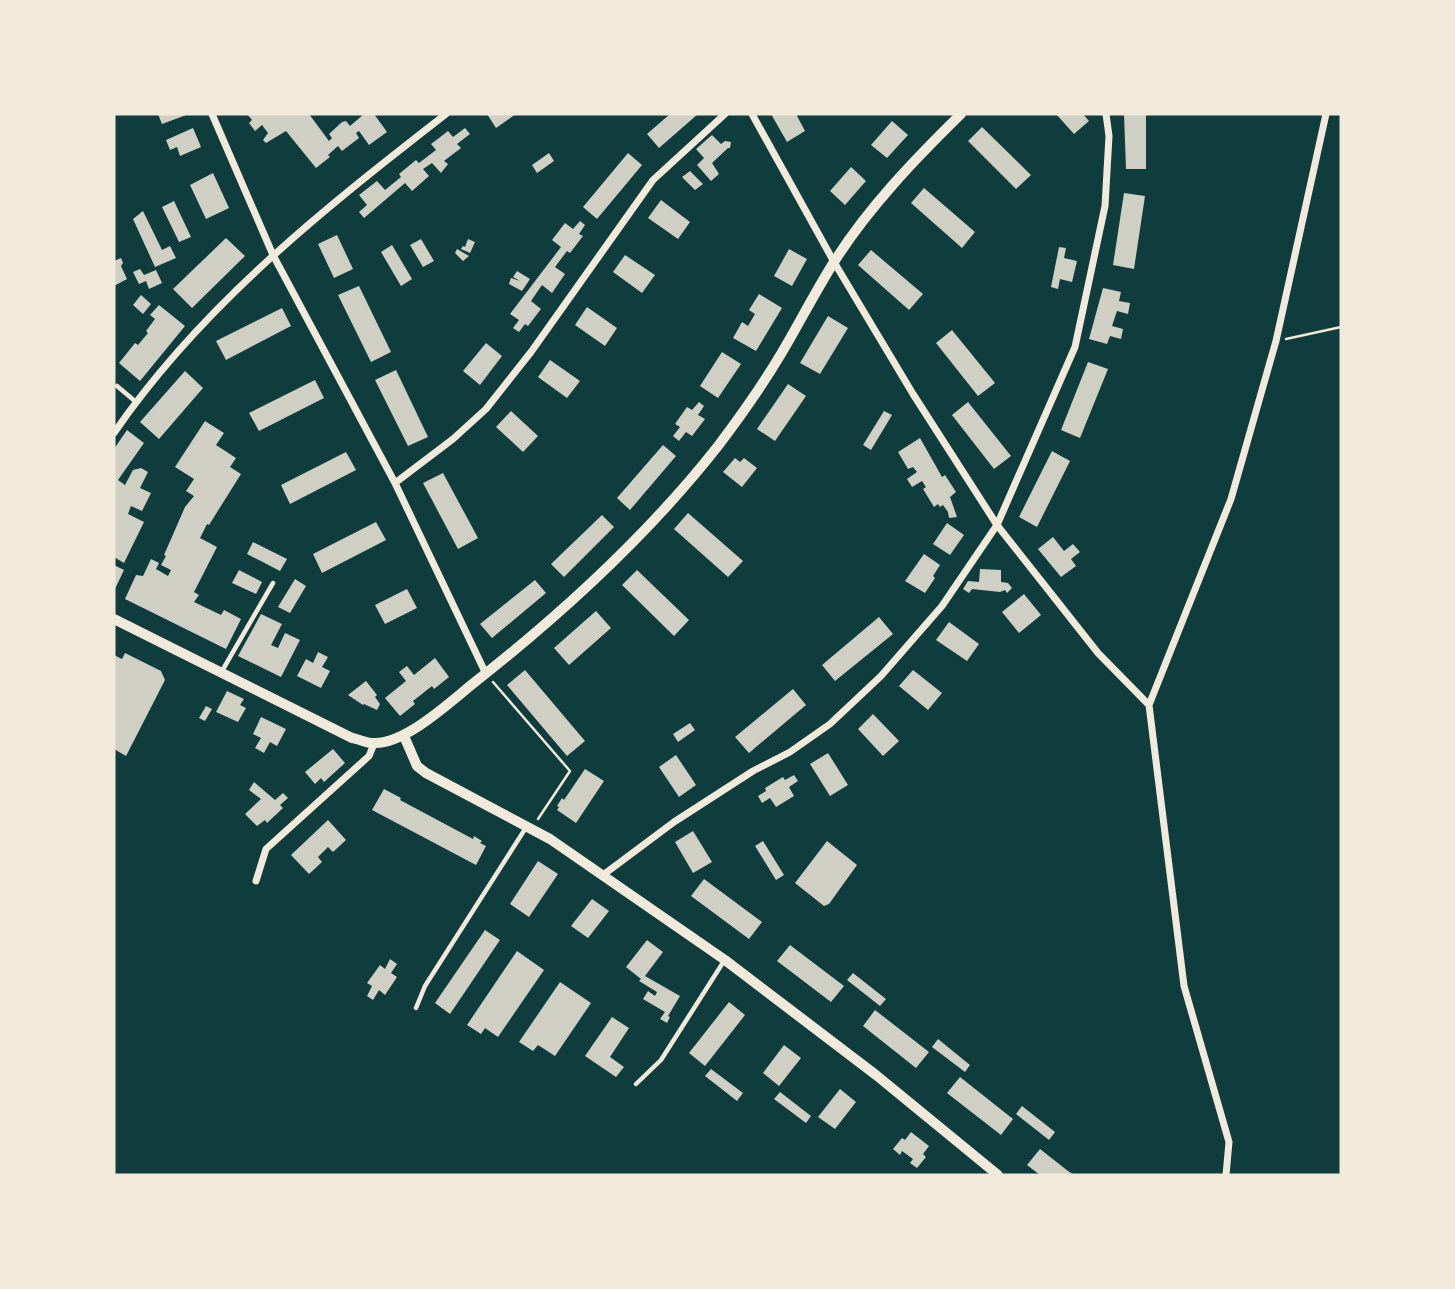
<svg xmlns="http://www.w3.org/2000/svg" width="1455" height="1289" viewBox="0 0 1455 1289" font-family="'IBM Plex Sans',sans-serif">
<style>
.building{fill:#cfcfc3}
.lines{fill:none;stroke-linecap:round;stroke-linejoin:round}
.path{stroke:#f1e9da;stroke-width:2.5}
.service{stroke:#f1e9da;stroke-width:4.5}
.minor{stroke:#f1e9da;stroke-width:7}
.tertiary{stroke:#f1e9da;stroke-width:10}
</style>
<rect width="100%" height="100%" fill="#0f3d3e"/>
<!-- building -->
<path class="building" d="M158,114H189L162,124Z
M247,114H309L329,141L332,138L329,134L342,122L346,121L350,126L364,114H374L387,132L369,145L359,131L356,133L359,138L342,151L338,146L328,155L330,157L316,168L286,131L266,143L263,140L268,133L262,125L255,131L249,123L252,120Z
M487,114H516L496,128Z
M670,114H698L659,148L647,134Z
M771,114H796L805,131L787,142Z
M1056,114H1083L1089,121L1074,134Z
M1124,114H1146V169H1126Z
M892,121L908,135L887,158L871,145Z
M982,127L1031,175L1016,189L968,141Z
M193,128L201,147L180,156L177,147L170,150L166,140Z
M465,128L470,134L457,144L461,148L444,161L448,164L441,173L432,163L423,169L429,176L412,191L405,183L364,218L359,212L367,205L359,195L377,181L385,190L401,177L399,174L416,160L419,163L436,150L431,144L439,138L448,131L453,137Z
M712,135L721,144L725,141L731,142L730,148H728L712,163L719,174L711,181L697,165L704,158L696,149Z
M549,153L554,161L537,173L532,165Z
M628,153L642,165L597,219L583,207Z
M851,167L866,181L845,205L830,191Z
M690,171L703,184L695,190L682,177Z
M213,173L229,208L206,219L190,185Z
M924,188L975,232L962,248L911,203Z
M1124,193L1145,196L1134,269L1113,265Z
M661,200L690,222L678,239L648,218Z
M174,201L191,237L179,242L162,207Z
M143,211L162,250L170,246L176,258L155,267L133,219Z
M580,221L585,225L579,234L583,236L570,253L567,251L555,267L565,274L552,293L542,285L531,301L541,309L528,326L525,324L519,332L513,328L519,320L510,314L561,247L552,240L565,223L573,229Z
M337,235L353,269L334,278L318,244Z
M226,238L245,256L192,308L173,289Z
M421,239L434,261L423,267L410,245Z
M468,239L475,242L470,253L461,249L463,246L465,247Z
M392,245L412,279L401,286L381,252Z
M1059,247L1066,248L1064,258L1077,261L1072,282L1060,279L1058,289L1051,287Z
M457,249L469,256L463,261L455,253Z
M789,249L807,259L792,286L774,276Z
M871,250L923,294L909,310L858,265Z
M625,255L655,275L642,293L613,272Z
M121,258L123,263L121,266L127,279L114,286V261Z
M140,269L144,275L156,270L162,283L149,289L146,281L139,284L133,272Z
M517,271L530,279L522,291L509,284L511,278L520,281L513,277Z
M359,286L391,352L371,362L338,295Z
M1103,288L1121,292L1119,301L1130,303L1128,314L1117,311L1112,326L1123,329L1121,339L1110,336L1107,344L1089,339Z
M759,294L782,308L756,351L733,338L742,322L748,326L755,314L749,310Z
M141,295L151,304L143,314L133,305Z
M159,305L185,326L140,381L119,363L135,343L138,345L148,333L146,331L155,319L150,315Z
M587,307L617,328L605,346L575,325Z
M282,308L291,326L226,360L216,341Z
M828,316L848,328L820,374L800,363Z
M952,330L995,383L978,396L936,343Z
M486,343L502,356L480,385L463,371Z
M722,352L741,364L718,398L700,386Z
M550,360L580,381L567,398L538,377Z
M1088,362L1108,369L1080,438L1061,430Z
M396,370L428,437L408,446L375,380Z
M185,371L203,388L159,439L140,422Z
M315,380L324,398L259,431L249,413Z
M788,384L806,396L775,441L757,429Z
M699,402L704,406L698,415L705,419L692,436L686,432L679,441L673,436L680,427L675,424L687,407L692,410Z
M968,402L1011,456L994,469L952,415Z
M511,411L538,436L523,452L496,427Z
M884,411L892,415L871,450L863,445Z
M205,421L224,433L216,445L236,458L230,467L241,474L209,525L207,524L200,538L217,547L194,592L199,595L194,602L221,615L224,610L241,619L226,649L125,599L136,575L143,576L151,559L159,563L156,569L168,576L171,570L161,565L166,556L164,555L185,507L194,496L186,491L194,479L175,467Z
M127,430L144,443L118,480L125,485L133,470L141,468L148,472L140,488L151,493L142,511L131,506L128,514L144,522L124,563L114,557V449Z
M920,438L942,477L945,475L956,492L950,497L957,517L949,518L948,512L943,505L940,507L938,504L934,507L923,489L926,487L922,481L912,487L907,479L917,472L913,467L908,469L898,452Z
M663,445L676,456L630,510L617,498Z
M1052,451L1070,461L1037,527L1019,517Z
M346,452L356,470L290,504L281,485Z
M735,458L740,462L744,458L757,468L742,487L723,472Z
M443,473L478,538L458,549L423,483Z
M688,513L743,561L728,577L674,529Z
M602,515L614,527L564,577L551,564Z
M376,522L386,540L322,573L313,554Z
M947,523L964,535L950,555L933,544Z
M1053,537L1064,551L1073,544L1080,552L1071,559L1076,566L1061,577L1038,549Z
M253,542L287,559L280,571L247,554Z
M924,554L940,565L933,576L935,578L925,593L905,581Z
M114,565L124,570L114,591Z
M980,569L1001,570V582L1008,583L1012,588L1007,593L1005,590L1000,592L972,589L969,593L963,589L968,581L979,582Z
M239,570L262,582L256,594L232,583Z
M637,570L689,620L674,636L622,585Z
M295,579L306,586L290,613L278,607Z
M535,580L546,593L492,638L480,624Z
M407,589L417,608L385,624L375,605Z
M1024,594L1041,615L1019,633L1002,612Z
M596,611L611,628L569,665L554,648Z
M261,614L282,624L271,645L278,648L285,633L300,640L281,677L238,656Z
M879,617L893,634L835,681L822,665Z
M949,622L979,644L967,661L936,640Z
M318,652L328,657L322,667L330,671L321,688L297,676L306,659L313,663Z
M125,653L161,671L165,680L126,756L114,749V655L122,659Z
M435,658L449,677L434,689L432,686L413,701L415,704L400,716L385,698L406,681L399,672L407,666L414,675Z
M525,670L585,741L567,756L507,685Z
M913,670L942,693L928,710L899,686Z
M366,681L377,695L375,697L380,704L377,710L364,704L363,705L348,695Z
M793,689L806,705L749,753L735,737Z
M227,691L244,699L240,705L246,708L238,722L216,712Z
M206,706L212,709L205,721L199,718Z
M873,714L899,741L883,756L858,729Z
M261,717L286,729L277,746L270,742L264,753L255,748L261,738L253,734Z
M690,723L695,730L678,742L673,734Z
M333,749L345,763L324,782L321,778L315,784L305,772Z
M828,753L848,785L830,796L810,764Z
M676,755L696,785L679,797L659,767Z
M585,769L604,781L576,823L557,810L559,807L557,806L562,798L564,800Z
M794,775L798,781L789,787L794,796L776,807L770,798L762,803L758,796L766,791L765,788L783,777L785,780Z
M254,782L275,800L283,793L288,798L280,805L283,808L267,823L265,820L257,826L245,814L261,799L249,790Z
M384,789L401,798L400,800L473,839L474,836L482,841L480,843L486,846L476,865L372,810Z
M328,820L346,840L333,852L328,847L318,857L322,862L309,874L291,855Z
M693,831L712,862L693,873L675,842Z
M763,841L784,875L776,880L755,846Z
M827,841L857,865L829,904L824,906L795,883Z
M538,861L558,874L529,917L510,904Z
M704,879L762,922L749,939L691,896Z
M592,899L609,911L588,938L571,926Z
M485,930L500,940L450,1014L435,1003Z
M647,940L663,952L645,976L680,996L668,1016L670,1017L667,1023L660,1019L665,1012L643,999L648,991L655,996L657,992L639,981L641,979L626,967Z
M790,945L844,986L831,1002L777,961Z
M517,951L544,970L498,1037L485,1028L481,1034L467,1025Z
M390,959L397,964L391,973L397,977L385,995L379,990L373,1000L367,996L372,986L367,983L380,965L385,969Z
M853,973L886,999L880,1006L847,980Z
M560,982L591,1003L555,1056L538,1045L533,1051L519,1042Z
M729,1002L745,1015L705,1066L689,1053Z
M875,1010L929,1052L916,1068L863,1026Z
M612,1017L629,1028L610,1057L624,1067L616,1077L585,1056Z
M938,1039L970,1065L965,1072L932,1047Z
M784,1045L801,1058L779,1086L763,1073Z
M711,1069L743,1093L737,1101L705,1076Z
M960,1077L1013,1119L1001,1135L947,1093Z
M840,1089L856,1102L835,1129L818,1117Z
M780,1092L811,1116L806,1123L774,1099Z
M1022,1106L1055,1132L1049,1140L1016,1114Z
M911,1132L929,1146L923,1154L926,1157L917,1168L910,1163L913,1159L902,1151L900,1155L893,1149L902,1138L905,1140Z
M1040,1149L1068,1171L1074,1175H1040L1027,1165Z"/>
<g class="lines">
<!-- path -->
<path class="path" d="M1286,339L1341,327
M493,682L570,771L538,819"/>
<!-- service -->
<path class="service" d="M117,386L136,402
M222,671L273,583
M416,1008L425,986L527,826
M636,1084L661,1060L724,961"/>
<!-- minor -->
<path class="minor" d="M212,114L273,255L395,483L486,674
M752,114L834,262L913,394L997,525L1098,653L1149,705
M114,433C202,305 325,208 446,114
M395,483L453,439L486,409L531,352L653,180L725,114
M603,875L674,822L753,771L790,752L830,724L881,676L942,606L997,525L1075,347L1105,206L1109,136L1106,114
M256,881L266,849L369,756L374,744
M1226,1175L1229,1142L1184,986L1149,705L1231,499L1276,341L1326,114"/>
<!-- tertiary -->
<path class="tertiary" d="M114,619L352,738C359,739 366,743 373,743C405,745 451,701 475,682C564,612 648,535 718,446C740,417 762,386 781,354C799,324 815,292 834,262C868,208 915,159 961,114
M404,736L417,766L426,773L550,839L725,960L876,1075L998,1175"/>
</g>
<!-- border -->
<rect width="1455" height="1289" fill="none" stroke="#f1e9da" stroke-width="231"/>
</svg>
